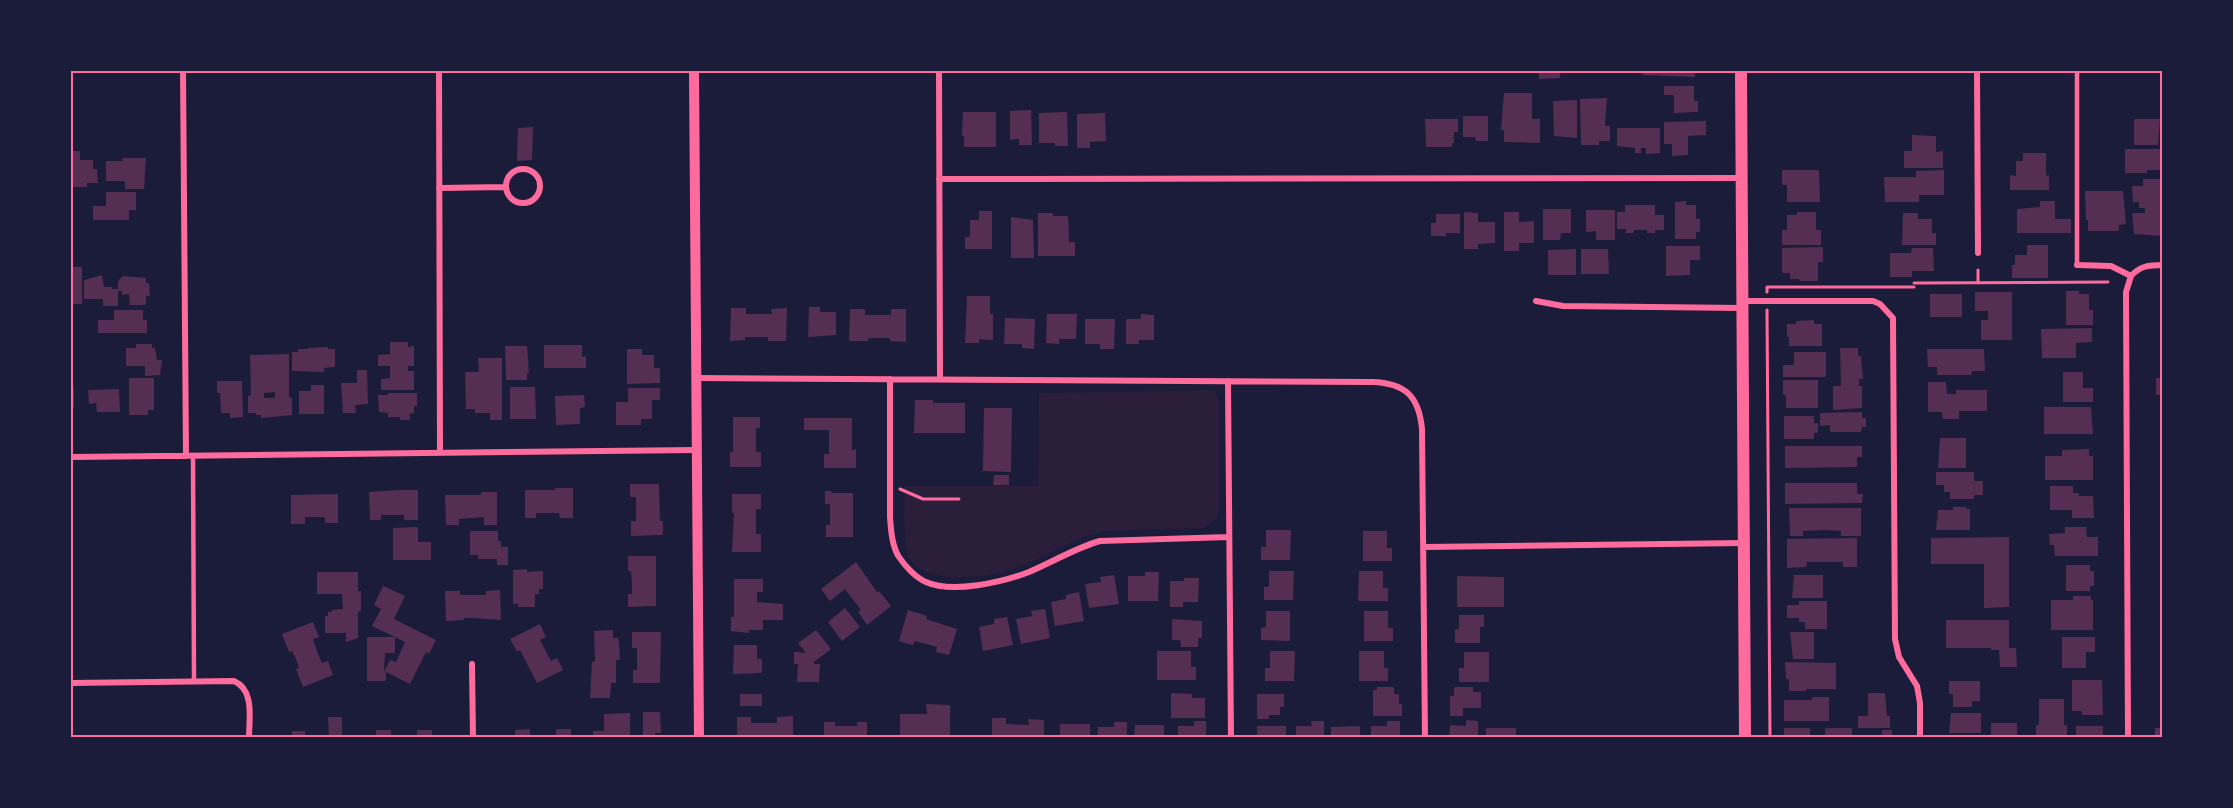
<svg xmlns="http://www.w3.org/2000/svg" width="2233" height="808" viewBox="0 0 2233 808" font-family="'DM Sans',sans-serif">
<style>
.green{fill:#2a1e3b}
.building{fill:#542f53;fill-rule:evenodd}
.lines{fill:none;stroke-linecap:round;stroke-linejoin:round}
.path{stroke:#ff6b9d;stroke-width:3}
.service{stroke:#ff6b9d;stroke-width:4.5}
.minor{stroke:#ff6b9d;stroke-width:6}
.tertiary{stroke:#ff6b9d;stroke-width:10}
.secondary{stroke:#ff6b9d;stroke-width:12}
.neatline{fill:none;stroke:#ff6b9d;stroke-width:2}
</style>
<rect width="100%" height="100%" fill="#1b1b3a"/>
<!-- green -->
<path class="green" d="M1209,390L1215,392L1219,403V510L1216,519L1204,528L1106,531C1076,536 1057,550 1030,562C1002,574 967,581 936,575C925,572 912,567 908,554C902,533 905,507 904,486H1038L1039,393Z"/>
<!-- building -->
<path class="building" d="M1539,70H1565V73H1560V78L1539,79Z
M1643,70H1695V77L1643,75Z
M1664,86H1694V101H1698V112L1674,113V95H1664Z
M1504,93H1532V119H1540V143L1504,142V130H1501Z
M1607,98L1605,126H1610V141H1599V145H1581L1580,99Z
M1577,100V138L1554,136L1553,101Z
M1031,110L1032,145H1019V139L1010,140V111Z
M963,112H996V147H964V136H962Z
M1067,112L1068,146H1055V143H1039V113Z
M1105,113L1106,141L1090,142V148H1077V114Z
M1463,116H1488V141H1476L1475,137H1463Z
M1425,119H1458V132H1454V143H1452V147H1426Z
M2134,119H2160L2158,145H2134Z
M1706,121V135L1688,136V155L1672,156V144H1664V122Z
M533,127L532,160L517,161L518,128Z
M1617,128H1660V153L1646,154V148H1641V153H1635V148L1617,146Z
M1912,135L1936,136V152L1943,151V168H1904V151H1912Z
M2125,149H2160V170H2147V173H2125Z
M70,151H80V160H93V169H97L98,183H87V187H70Z
M2023,153H2046V176L2049,175V190H2010V175L2016,176V161H2023Z
M122,158H146L144,189H125V181H106V161H123Z
M1782,170H1819L1820,202H1787V185H1782Z
M1944,170V195H1919V202H1885L1884,177H1916V171Z
M2143,179H2162V236L2134,234L2132,213H2145V208H2139V202H2133L2132,186H2143Z
M2085,191H2123L2126,224L2119,225V231H2088V220H2086Z
M106,192H136V210H129V220H93V206H106Z
M1686,201V205H1696V219H1700V232H1696V239H1675V202Z
M2040,201H2055V219H2071V233H2017V209L2040,207Z
M1625,205H1655V215H1664V230H1655V233H1647V230H1634V233H1626V229H1617V212H1625Z
M1543,209H1571V233H1561L1560,240H1543Z
M1586,210H1615V240H1596V231L1586,232Z
M979,211H992V249H965V237H970V220H979Z
M1464,212L1478,213V222H1495V243L1478,244V249H1464Z
M1504,212H1519V222L1534,221V243H1519V251H1504Z
M1797,212H1816V230H1821V245H1782V230H1787V215H1797Z
M1038,213H1053V216H1068L1069,242H1075V256H1038Z
M1903,213H1918V219H1932V233H1936V245H1902Z
M1436,214H1460V233H1446V236H1431V223H1436Z
M1011,217L1033,220L1034,258H1011Z
M2027,245H2048V278H2012V265H2015V255H2027Z
M1666,246H1700V260H1690V275L1666,276Z
M1823,247V262H1818V281H1800L1799,279H1790V273H1782V248Z
M1912,248H1933L1934,271H1912V277H1890V253H1911Z
M1576,249V275H1548V250Z
M1581,249H1608L1609,274H1581Z
M70,267H82V304H70Z
M102,275L104,287H112V289H118V281L123,276L146,278V283H149L150,296H146V305H130L129,294L122,295V291H118V306H103V299H84V280Z
M2066,291H2079V294H2089V310H2093V325H2066Z
M1975,292H2012V340H1981V320H1988V311H1975Z
M1930,294H1962V317H1930Z
M2160,295H2162V324H2160Z
M967,296H990V314H993V340L979,339V343H965Z
M809,307H820V312H836V335L808,337Z
M731,308H746V314H772L771,309L787,308L786,341H768V337H745V340L730,341Z
M850,309H865V315H891V309H906V342L890,341V338H868V341H849Z
M114,310H143V320H147V333H98V320H114Z
M1047,314H1077L1076,339H1059V344L1046,343Z
M1141,314L1154,315V340H1139V344H1126V319H1141Z
M1005,318L1035,319L1034,349L1022,348V344H1004Z
M1085,319H1115L1114,349H1100V344H1085Z
M1814,320V324H1822V346H1789V337H1787V324H1796V321Z
M2092,328V342L2076,343V358H2042L2041,329Z
M390,342H408V347L414,346V366H408V371H414V390H381V379L390,378V366H378V355L390,354Z
M136,344H152V348H155L157,360H162L160,375L145,376V366H126V348H136Z
M544,345H582V357L586,356V368H544Z
M505,346H527L529,373H527V380H506Z
M328,347V349H335V367L324,368V372L292,371V352H298V349H308V348Z
M1840,348H1858V356H1861L1863,379H1859V386H1862V408L1833,410V386H1841Z
M627,349H642V355H654V368H660V383L627,384Z
M1927,349H1984L1985,371H1972L1971,375H1937V367H1928Z
M1794,352H1826V377H1783V365H1794Z
M289,354V397L292,398V415L261,418V415H256V413H248V396L251,395L250,355ZM275,392V398H264V393Z
M478,358H502V420H490V413H475V409H466L465,372H479Z
M357,370H367L368,404L355,405L356,413H343L341,383H357Z
M2063,372H2083V388H2093V402H2063Z
M2160,373H2162V401H2160V395H2156V378H2160Z
M129,378H154V410H148V415H129Z
M1783,380H1818V408H1786V395H1783Z
M217,381H242L243,417L230,418V413H221L220,393H217Z
M1928,382H1946L1947,394H1956V390H1987V411H1959V419H1943L1942,412H1928Z
M311,385H324V414H299V391H311Z
M70,386H74V409H70Z
M510,387H535L536,419H510Z
M628,388H660V400H652V419H641V425H616V402H628Z
M119,389L120,412H97L96,403L89,404L88,390Z
M388,393H417V406H414V413L409,414L410,420H400V417H388V413L379,412L378,395H388Z
M584,395L585,407L580,408V424L556,425L555,396Z
M915,400H933V403H965V433H914Z
M2044,407H2091L2093,434H2044Z
M984,408H1012L1011,472L983,471Z
M1862,412V418H1866V427H1862L1861,432H1830V425L1820,426V413Z
M1784,416H1814V423H1818V433H1814V439H1784Z
M733,417H760V428H756V452H761V467H730V452H733Z
M804,418H852V450L856,449V468H824V454H829V430H804Z
M1940,438H1966V468H1938Z
M1785,446H1862V457H1857V467L1785,468Z
M2089,449V456H2093V480H2045V456H2062V450Z
M1936,472H1974V481H1983V495H1974V499H1950V492H1944V485H1936Z
M994,475H1009V485H993Z
M1785,483H1857V494H1863L1862,503L1785,504Z
M630,484H659L660,521H663V535L631,536V521H636V497H630Z
M2050,486H2073V493H2079V496H2093L2094,518H2072V510H2050Z
M555,488H573V518H560L559,513H536V518H525V490H555Z
M400,490H418V520H404V515H381V520H370L369,492Z
M825,491H831L832,493H853V537H826V525H830V504H825Z
M481,492H497V525H484V517L459,519V525H446L445,495H481Z
M338,494V523H325V517H305V524H291V495Z
M732,494H761V509H756V534H761V552H732L734,513H732Z
M1953,507H1966V509H1970V530H1936L1938,510H1953Z
M1789,508H1861V536H1841V531L1824,530L1803,531V536H1790Z
M418,527V542H431V560H393V528Z
M2065,527H2086L2087,537H2098V556H2055L2054,545H2050L2049,534L2065,533Z
M1266,530H1291L1290,560H1261V547H1266Z
M470,531H498V541H501V547H508V565H497V559H478V555H470Z
M1363,531H1387V548H1392V561H1363Z
M2009,537V607L1984,608V564H1931V538Z
M1857,538V567H1843V562H1807L1806,567L1787,568V539Z
M628,556H656V606L628,607V594H632V584L631,571H628Z
M856,562L877,592L879,591L891,606L867,625L858,612L861,610L845,589L830,601L821,589Z
M2066,565H2090V571H2094V586H2090V591H2066Z
M527,569V572L543,571V589H539V594H535V607H518V604H513V570Z
M1269,571H1294L1293,600H1264V587H1269Z
M1359,571H1383V588H1388V601H1358Z
M317,572H358V591H361V611L358,612V638L346,642V633H325V616H328V612H332V610L343,609L342,594H317Z
M1145,572H1159L1158,601H1128V576H1145Z
M1114,575L1119,604L1089,608L1085,584L1101,582L1100,577Z
M1794,575H1823V598H1792Z
M1457,576L1504,577V607H1457Z
M1184,578H1199L1198,602H1183V607H1170V581H1184Z
M734,579H763V592H757V602L783,604V620H763V630H749V633L731,631V617H734Z
M383,586L405,596L394,619L436,640L429,654L426,652L410,684L386,672V681H367V637H395V653H385L384,672L390,660L396,662L405,642L372,626L381,609L374,605Z
M500,590L501,620L473,618H464V620L446,621L445,591H460V595H486V591Z
M1079,592L1084,621L1055,626L1051,602L1066,599V595Z
M2073,596H2091V600H2093V630H2051V600H2073Z
M1799,601H1827V629H1805V622H1799V618H1787V605H1799Z
M845,608L860,627L842,641L828,622Z
M1045,609L1050,638L1021,644L1016,619L1032,616L1031,611Z
M908,610L927,616L926,619L957,629L949,655L936,652L937,647L915,641L913,645L899,641Z
M1266,611H1290V641L1261,640V628L1266,627Z
M1364,611H1388V628H1393V641H1364Z
M1459,615H1484V627H1480V643H1455V629H1459Z
M1007,617L1013,645L983,651L979,627L994,624V619Z
M1172,619L1202,621V638H1198V647H1181L1180,640H1172Z
M1946,620H2009V648H2016L2017,667H2000L1999,650H1991V648H1946Z
M313,622L319,637L313,639L317,651L322,663L328,661L333,675L303,687L296,669L299,668L296,659L292,651L289,652L282,634Z
M540,624L546,637L540,640L551,661L557,658L563,670L537,683L520,650L517,652L510,639Z
M613,630V638H618L619,642L620,660H616V683H611L610,698H590L592,662L597,661H595L594,631Z
M816,630L831,649L814,662V664H820L819,682H797L798,664H794V652L806,653L798,643Z
M632,632H661L660,683H633V670H637V648H632Z
M1790,632H1814V659H1793Z
M2062,637H2095V652H2086V668H2062Z
M734,645H757V659H762V673L733,674Z
M1157,651H1191V667H1196V680H1157Z
M1270,651H1295L1294,681H1265V668H1270Z
M1359,651H1384V668H1388V681H1359Z
M1464,652H1489V682H1459V668H1464Z
M1785,662L1836,663V689H1806V691H1789V679H1786Z
M2072,680H2102L2103,715H2082V711H2072Z
M1949,681H1980V701H1972V707H1953V694H1949Z
M1377,687H1394V694H1399V704H1402V716H1373V690H1377Z
M1454,687H1473V692H1481V708H1463V716H1450V696H1454Z
M1171,693L1192,694V698H1205V718H1171Z
M1868,693H1885L1887,716H1890V728H1858V716H1868Z
M740,694H762V706H740Z
M1257,694H1284V707H1280V715H1269V719H1257Z
M1812,697H1829V721H1784V700H1812Z
M2039,699H2064V725H2067V738H2036V725H2039Z
M926,704L950,705V738H900V714H927Z
M643,712H660L661,733H655V738H632V735H643Z
M630,713V738H593V731H604V714Z
M1951,713H1981V733H1949Z
M793,716V738H737V717H751V723H777V717Z
M328,717H342V738H329Z
M992,718H1006V724L1029,725L1028,719L1044,720V738H992Z
M1466,720L1478,721V738H1449L1450,725L1466,726Z
M1194,721H1206V738H1178V726H1194Z
M1311,721H1324V738H1296V726H1312Z
M1387,721H1400V738H1371V726H1387Z
M824,722H835V726H857V722H867V738H824Z
M1114,722H1127V738H1097L1098,727H1114Z
M1991,723H2017V738H1991Z
M1060,724H1090V738H1060Z
M1135,725H1164V738H1134Z
M1257,726H1286V738H1257Z
M1360,726V738H1331V727Z
M2076,726H2103V738H2076Z
M1486,728H1516V738H1486Z
M1784,728H1810V738H1784Z
M1825,728H1852V738H1825Z
M2155,728H2162V738H2155Z
M530,729V735H556V729H571V738H515V730Z
M376,730H391V738H376Z
M417,730H432V738H406V735H417Z
M1882,730H1892V738H1882Z
M292,731H305V738H292Z"/>
<g class="lines">
<!-- path -->
<path class="path" d="M1978,270V283
M1914,283L2108,282
M1767,292V287H1914
M1767,310L1770,738
M900,489L923,499H959"/>
<!-- service -->
<path class="service" d="M2077,70V265
M193,455L194,681"/>
<!-- minor -->
<path class="minor" d="M183,70L186,456
M439,70L440,453
M939,70L940,379
M1977,70L1978,253
M506 186a17 17 0 1 1 34 0a17 17 0 1 1-34 0Z
M939,179L1741,178
M439,188L505,187
M2077,265L2111,266L2131,276C2140,266 2149,265 2162,265
M1536,301L1563,306L1742,308
M1743,301H1873L1880,304L1893,318L1895,639L1899,657L1917,686L1920,703V738
M696,378L1372,382C1406,383 1419,397 1422,429L1425,738
M890,379V517C891,531 892,546 899,557C905,566 916,578 926,582C952,594 1003,582 1029,572C1053,562 1075,548 1100,541L1229,537
M1228,381L1231,738
M70,457L696,450
M1424,547L1744,543
M472,664L473,738
M70,683L234,681C255,690 249,719 249,738
M2128,738L2126,292L2131,276"/>
<!-- tertiary -->
<path class="tertiary" d="M694,70L699,738"/>
<!-- secondary -->
<path class="secondary" d="M1741,70L1745,738"/>
</g>
<!-- border -->
<rect width="2233" height="808" fill="none" stroke="#1b1b3a" stroke-width="144"/>
<rect x="72" y="72" width="2089" height="664" class="neatline"/>
</svg>
